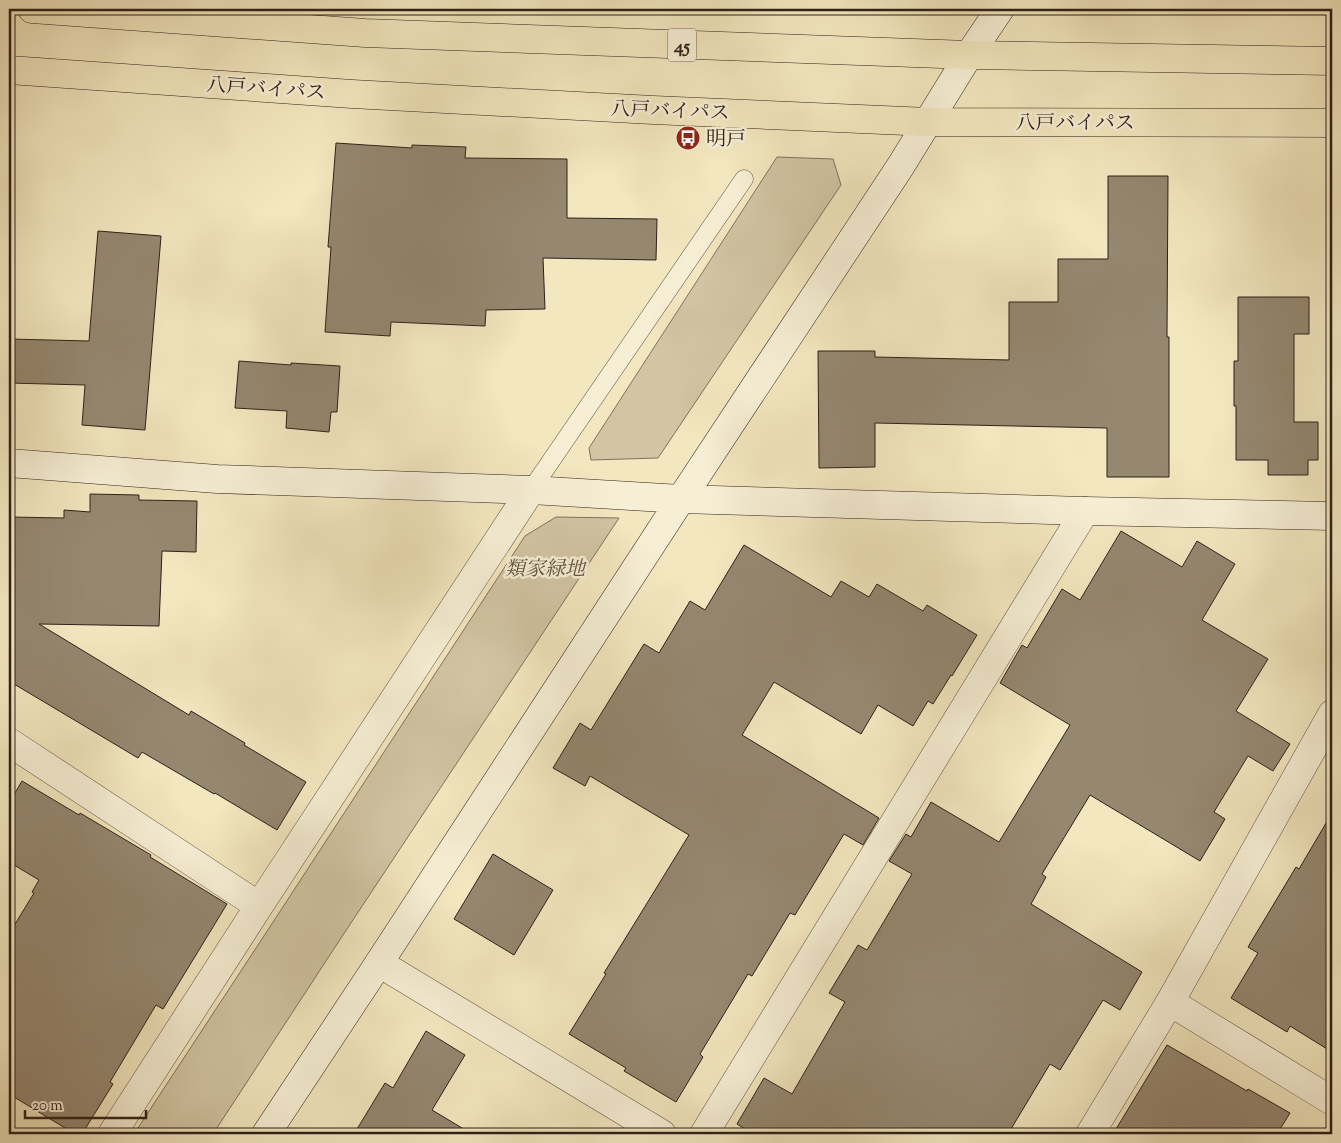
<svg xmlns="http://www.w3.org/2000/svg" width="1341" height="1143" viewBox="0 0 1341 1143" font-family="'Sorts Mill Goudy','Noto Serif JP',serif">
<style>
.green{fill:#d2c5a3;stroke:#80725e}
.building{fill:#958770;stroke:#2f201a}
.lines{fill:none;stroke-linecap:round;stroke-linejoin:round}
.lane-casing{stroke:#605243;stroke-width:19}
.street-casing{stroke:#605243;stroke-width:29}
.secondary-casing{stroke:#2f201a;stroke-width:29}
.highway-casing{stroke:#2f201a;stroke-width:29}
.lane{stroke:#f7efd5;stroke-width:18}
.street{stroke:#f7efd5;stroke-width:28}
.secondary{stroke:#f7efd5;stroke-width:28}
.highway{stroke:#f3e7bf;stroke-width:28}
.labels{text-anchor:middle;stroke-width:5;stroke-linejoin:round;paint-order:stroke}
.shield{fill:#f7efd5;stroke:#6b5e52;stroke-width:1}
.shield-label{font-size:19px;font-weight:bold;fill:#2f201a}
.street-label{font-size:20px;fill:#2f201a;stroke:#f7efd5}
.poi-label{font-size:20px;fill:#2f201a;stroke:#f7efd5;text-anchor:start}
.park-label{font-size:20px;font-style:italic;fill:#605243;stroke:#f7efd5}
</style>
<rect width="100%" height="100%" fill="#f3e7bf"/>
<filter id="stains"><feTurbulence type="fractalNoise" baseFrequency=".004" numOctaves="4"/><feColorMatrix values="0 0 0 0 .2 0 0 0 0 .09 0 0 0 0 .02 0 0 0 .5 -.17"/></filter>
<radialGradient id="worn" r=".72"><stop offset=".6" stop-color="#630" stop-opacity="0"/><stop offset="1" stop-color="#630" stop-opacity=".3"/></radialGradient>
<!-- green -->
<path class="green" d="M777,157L833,159L841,185L658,458L591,460L589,448Z
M556,517L619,518L341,938L213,1134H134L277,916L525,536Z"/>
<!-- building -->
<path class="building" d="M336,143L412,148V145L466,147L465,158L567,159V218L657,219L656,260L543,258L545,309L486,310L485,326L391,322L390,336L325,332L331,247H328Z
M1108,176H1168L1167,337H1169V477H1107V428L875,423V467L819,468L818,351H875V357L1009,360V302H1058V259H1108Z
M98,231L161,236L145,430L82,425L85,385L9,383V339L89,341Z
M1238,297H1309V334H1294V422H1318V460H1308V475H1268V460H1236V406H1234V361H1238Z
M239,361L291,365V363L340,366L337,412H331L329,432L286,428L287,411L235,408Z
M90,494L139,495V500L197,501L196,552L162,551L159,626L39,624L189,715L191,711L245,743L244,745L306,782L277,830L215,793L214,794L142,752L138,758L9,681L10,517L64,518V510L90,512Z
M1121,531L1182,567L1197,541L1235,564L1202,620L1268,659L1236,711L1290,744L1273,771L1248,756L1214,812L1225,819L1200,861L1090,795L1042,874L1046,877L1031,904L1142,972L1120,1010L1103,1000L1060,1070L1050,1064L1008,1134H753L737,1124L764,1078L792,1094L845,1002L829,993L858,945L867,950L912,874L889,861L906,834L911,837L931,802L999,842L1070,725L1000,683L1022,645L1027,648L1062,589L1080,600Z
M744,545L831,597L841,581L869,597L877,584L923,611L927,605L977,635L952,676L951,675L933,704L928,701L913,726L878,705L861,734L774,682L742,735L879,818L863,845L844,834L795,915L790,913L752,976L748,974L700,1054L703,1057L676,1102L624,1071L626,1068L569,1034L606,974L604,973L689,835L590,776L585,786L553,768L580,723L591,730L644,644L659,653L690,601L705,610Z
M22,781L79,815L80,813L151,855L150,857L227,904L163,1009L156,1005L110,1082L113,1084L82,1134H75L9,1094V934L34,893L32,892L39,880L9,862V803Z
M1332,813V1052L1290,1026L1287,1032L1231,998L1258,953L1248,947L1296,867L1299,869Z
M493,854L553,890L514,955L454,919Z
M426,1031L465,1055L432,1110L472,1134H354L385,1083L393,1088Z
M1167,1045L1247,1091L1248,1089L1290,1113L1277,1134H1113Z"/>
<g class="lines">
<defs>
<path id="lane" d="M531,490L744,179"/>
<path id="street" d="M9,742L259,906
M379,963L662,1134
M1170,1002L1332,1101
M112,1134L259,906L531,490
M704,1134L1085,511
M1090,1134L1170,1002L1332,714"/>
<path id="secondary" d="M9,463L217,479L531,490L681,499L1085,511L1332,516
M266,1134L379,963L681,499L900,167L969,55L1000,9"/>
<path id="highway" d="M32,9L365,33L969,55L1332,61
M9,70L352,94L653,110L929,122L1332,123"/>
</defs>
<!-- lane casing -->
<use href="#lane" class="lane-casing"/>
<!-- street casing -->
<use href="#street" class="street-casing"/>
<!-- secondary casing -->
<use href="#secondary" class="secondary-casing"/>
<!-- highway casing -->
<use href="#highway" class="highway-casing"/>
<!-- lane -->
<use href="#lane" class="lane"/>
<!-- street -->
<use href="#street" class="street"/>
<!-- secondary -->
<use href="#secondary" class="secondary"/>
<!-- highway -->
<use href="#highway" class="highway"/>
</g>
<!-- icons -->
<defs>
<symbol id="bus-disc" viewBox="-11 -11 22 22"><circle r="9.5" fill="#8f2418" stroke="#f7efd5"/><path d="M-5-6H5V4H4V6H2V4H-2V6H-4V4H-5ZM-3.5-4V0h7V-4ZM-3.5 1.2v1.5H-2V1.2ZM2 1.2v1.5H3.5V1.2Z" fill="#fff"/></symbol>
</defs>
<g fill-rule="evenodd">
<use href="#bus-disc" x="674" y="124" width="28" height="28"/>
</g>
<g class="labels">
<!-- shield labels -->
<rect class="shield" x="668" y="28.5" width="28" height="33" rx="4"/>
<g class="shield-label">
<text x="682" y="52">45</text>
</g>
<!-- street labels -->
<g class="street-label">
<text transform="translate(266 88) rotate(4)" y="7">八戸バイパス</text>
<text transform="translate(670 110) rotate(2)" y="7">八戸バイパス</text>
<text x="1075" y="129">八戸バイパス</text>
</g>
<!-- poi labels -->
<g class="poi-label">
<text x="706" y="145">明戸</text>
</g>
<!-- park labels -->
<g class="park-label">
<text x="545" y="575">類家緑地</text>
</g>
</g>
<!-- margin -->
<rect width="1341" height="1143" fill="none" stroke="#f3e7bf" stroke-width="30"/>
<rect x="10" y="10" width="1321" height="1123" fill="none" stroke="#2f201a" stroke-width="2.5"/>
<rect x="15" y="15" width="1311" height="1113" fill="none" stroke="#2f201a"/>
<!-- scale -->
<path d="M25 1110v8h121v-8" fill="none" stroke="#2f201a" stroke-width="2.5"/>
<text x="32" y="1110" font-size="15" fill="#2f201a" stroke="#f7efd5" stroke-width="4" paint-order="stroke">20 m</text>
<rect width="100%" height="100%" filter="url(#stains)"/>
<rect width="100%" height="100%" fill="url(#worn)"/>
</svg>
